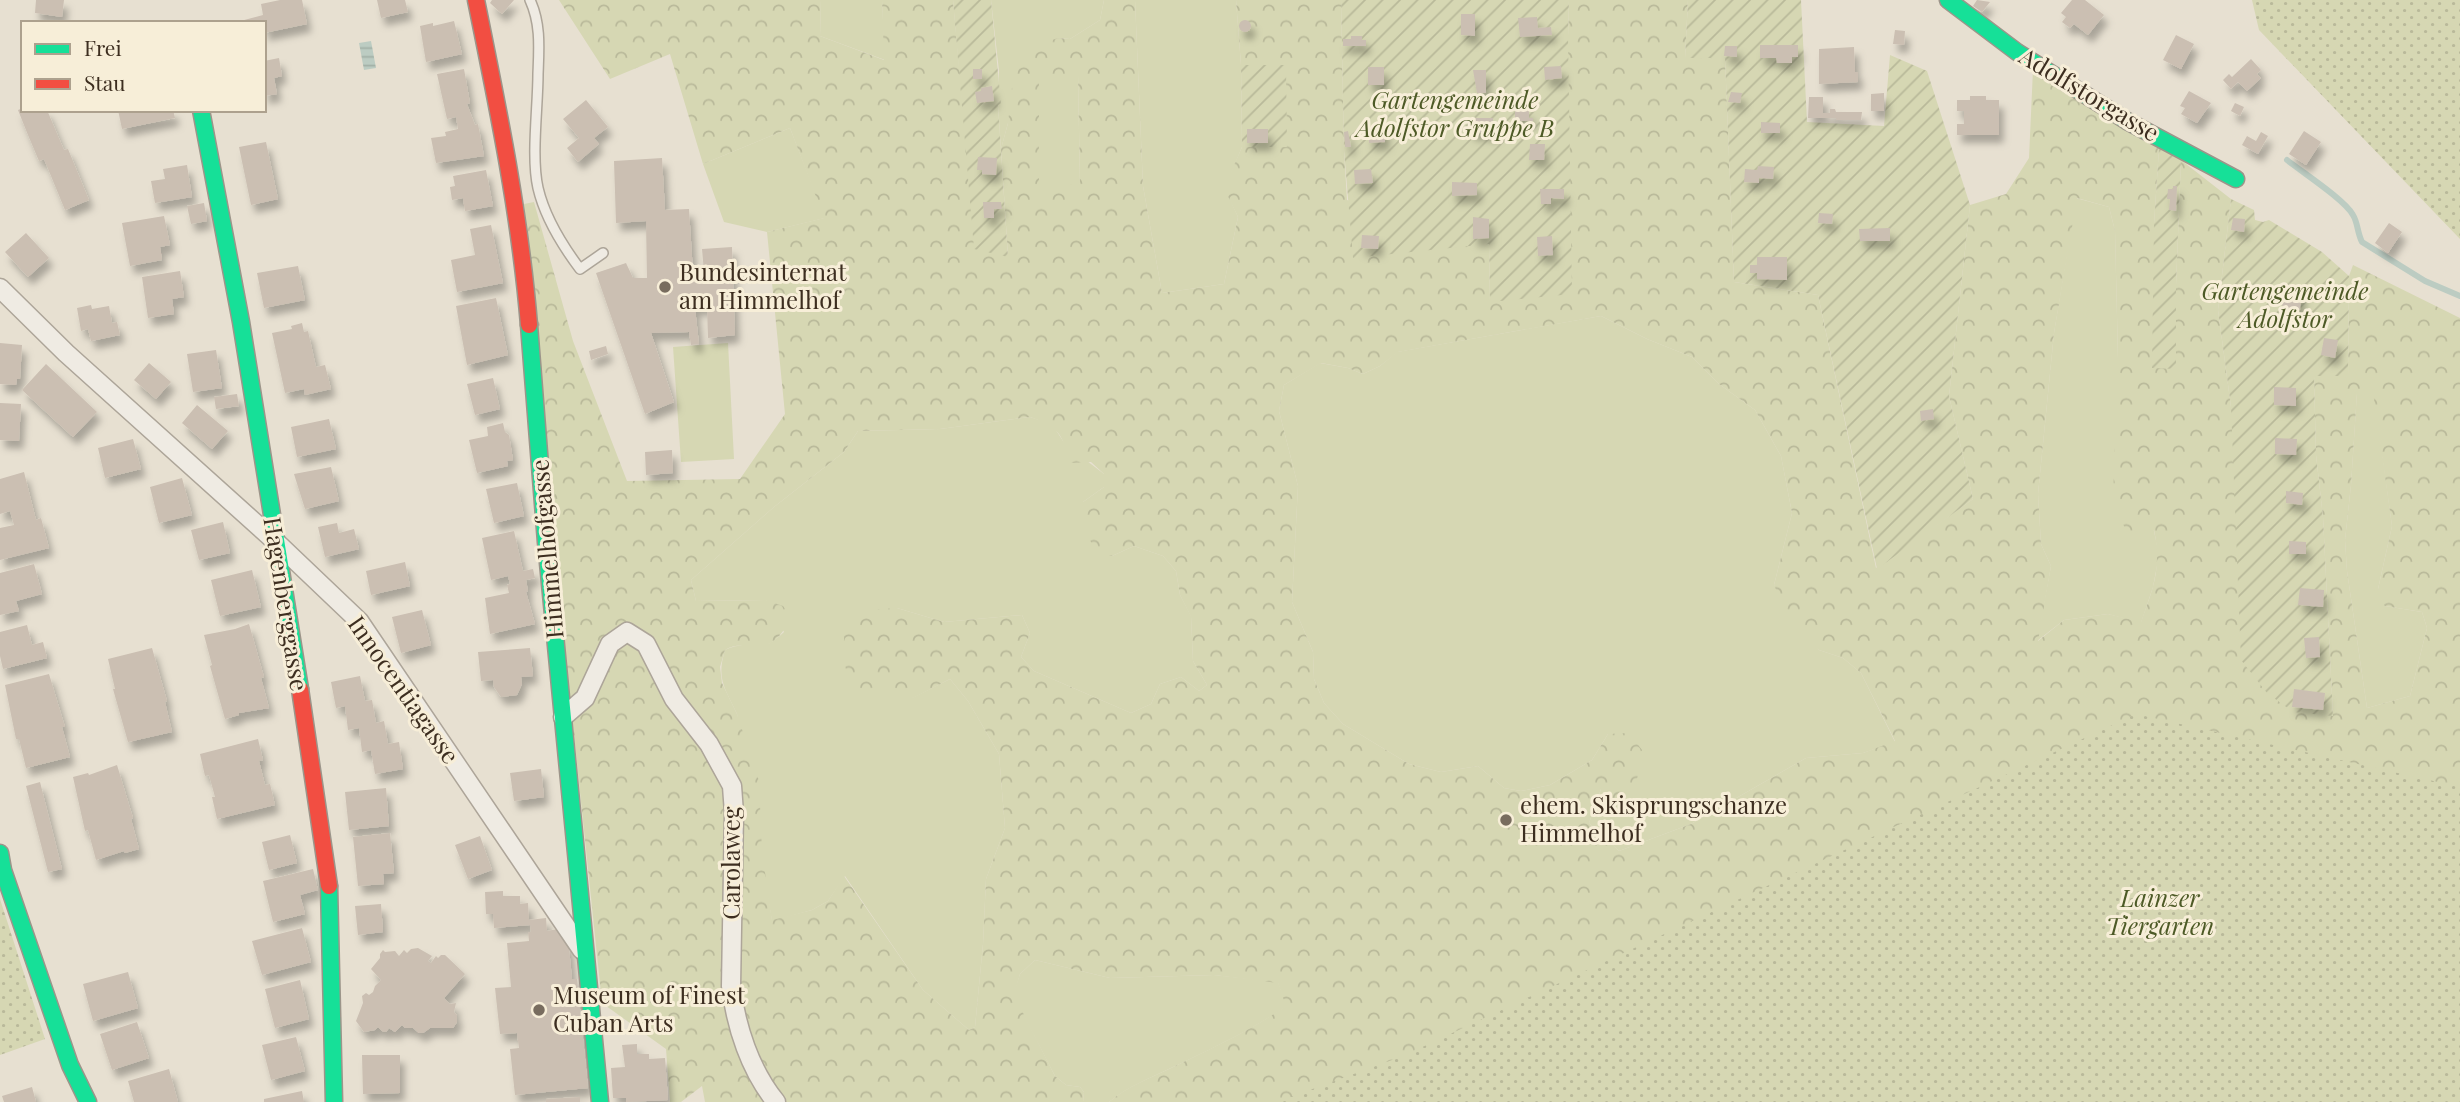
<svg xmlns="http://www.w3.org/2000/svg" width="2460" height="1102" viewBox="0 0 2460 1102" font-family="'Playfair Display',serif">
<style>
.grass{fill:#d6d7b3}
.forest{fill:url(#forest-crowns);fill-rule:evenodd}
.park{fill:url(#park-dots)}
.garden{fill:url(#garden-furrows)}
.water{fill:url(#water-rules)}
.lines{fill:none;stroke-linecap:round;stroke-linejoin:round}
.stream{stroke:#bcccc2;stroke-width:6}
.building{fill:#cbbfb2;filter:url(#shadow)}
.lane-casing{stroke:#ada599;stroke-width:12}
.street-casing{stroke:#ada599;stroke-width:21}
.fast-casing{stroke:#9c958a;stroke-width:19}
.jam-casing{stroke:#9c958a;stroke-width:19}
.lane{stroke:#efebe3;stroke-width:9}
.street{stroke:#efebe3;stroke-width:18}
.fast{stroke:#16e098;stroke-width:16}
.jam{stroke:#f24e42;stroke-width:16}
.poi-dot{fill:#786c5e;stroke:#f7eed8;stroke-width:2.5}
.labels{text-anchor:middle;stroke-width:6;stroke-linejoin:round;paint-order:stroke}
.street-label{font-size:24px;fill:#3d2e20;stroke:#f7eed8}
.park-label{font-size:24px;font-style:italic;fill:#4d5a26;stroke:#f7eed8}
.poi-label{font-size:24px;fill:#3d2e20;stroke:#f7eed8;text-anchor:start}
</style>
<defs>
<pattern id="forest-crowns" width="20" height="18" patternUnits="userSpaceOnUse" patternTransform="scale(1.75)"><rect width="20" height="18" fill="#d6d7b3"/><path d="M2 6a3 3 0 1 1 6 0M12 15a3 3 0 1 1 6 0" fill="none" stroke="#b9b99a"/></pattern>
<pattern id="park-dots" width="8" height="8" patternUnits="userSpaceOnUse" patternTransform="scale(1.75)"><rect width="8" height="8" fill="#d6d7b3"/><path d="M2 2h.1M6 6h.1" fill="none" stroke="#b9b99a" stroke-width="1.8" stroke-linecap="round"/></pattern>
<pattern id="garden-furrows" width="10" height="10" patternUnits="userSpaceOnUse" patternTransform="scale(1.75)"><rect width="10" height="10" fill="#d6d7b3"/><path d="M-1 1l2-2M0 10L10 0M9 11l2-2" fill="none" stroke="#b9b99a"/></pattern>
<pattern id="water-rules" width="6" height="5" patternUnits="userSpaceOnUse" patternTransform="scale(1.75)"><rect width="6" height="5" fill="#bcccc2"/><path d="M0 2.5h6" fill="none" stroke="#a2b0a6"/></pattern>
<filter id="shadow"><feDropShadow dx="4.5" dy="8" stdDeviation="3.5" flood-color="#0004"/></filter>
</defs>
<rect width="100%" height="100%" fill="#e7e0d1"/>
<!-- grass -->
<path class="grass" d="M821,0H882L885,60L820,36Z
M991,0H1104L1100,20L1070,39L1058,38L1008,123L1001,149L998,105L999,71Z
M1135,0H1236L1241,65L1242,147L1225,188L1238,217L1224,284L1162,293L1143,186Z
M1039,75H1078L1080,185H1039Z
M790,128L825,218L767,232L724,222L703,164Z
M2076,198L2109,207L2115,231L2118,359L2159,555L2153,587L2141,623L2108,614L2064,620L2037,641L2051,566L2041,544L2038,494L2054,333Z
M1601,316L1647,339L1692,357L1719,384L1755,410L1781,456L1792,513L1774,585L1819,650L1843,658L1861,673L1895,742L1863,753L1806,758L1691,824L1619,851L1589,823L1601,789L1608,734L1592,760L1550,785L1521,791L1504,788L1478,766L1441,772L1409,764L1343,724L1324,703L1314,679L1313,652L1292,602L1298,486L1279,411L1284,385L1320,363L1348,368L1363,374L1380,366L1397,352Z
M728,343L734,459L681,462L673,347Z
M2357,392H2374L2392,526L2378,589L2385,606L2422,612L2427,628L2410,696L2367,708L2347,571L2345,540L2351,485Z
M1030,417L1052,424L1065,444L1104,474V487L1083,502L1112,556L1134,546L1163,556L1176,571L1180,595L1191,616L1193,661L1207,685L1199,691L1181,677L1160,684L1151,704L1131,713L1034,671L1021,657L1030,633L1022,615L944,622L897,608L912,698L950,679L968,701L999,754L1005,828L986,879L983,944L975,1027L969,1030L923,990L845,876L828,901L812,910L772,921L737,714C725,688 716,679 725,650C749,638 759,657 784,632L766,600L696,601L691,580L774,507L844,452L858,431L940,429Z
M1035,960L1110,978L1214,975L1278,982L1287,1006C1250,1031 1211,1049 1171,1068C1150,1078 1127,1087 1109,1102H1083L1084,1092L1080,1087L1066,1085L1055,1076L1013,995L1020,974Z"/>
<!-- forest -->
<path class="forest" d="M559,0H821L820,36L884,60L882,0H953L963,110L1008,256L1001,149L1008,123L1016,52L1058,38L1070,39L1100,20L1104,0H1135L1143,186L1162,293L1224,284L1238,217L1224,188L1242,147H1286V65H1241L1236,0H1341L1344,150L1347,200L1489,244L1490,302L1568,36L1569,0H1688L1685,58L1725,57L1734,282L1818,295L1876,568L1973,499L1949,396L1970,205L2006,194L2029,158L2033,69L2159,148L2154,224L2176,369V285L2181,160L2231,199L2218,310L2231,407L2333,716L2323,517L2316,455L2314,376H2348L2349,276L2353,265L2460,318V1102H1109C1126,1087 1150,1078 1171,1068C1210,1049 1250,1031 1286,1006L1278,983L1214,975L1110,978L1035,960L1020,974L1014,995L1055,1076L1066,1085L1080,1087L1084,1092L1083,1102H705L702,1086L681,1102H670L666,1049L602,1003L556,562L524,204L534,202L573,341L627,481L740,479L785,414L767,232L824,218L790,128L703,164L670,54L610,79ZM1078,75L1080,184L1039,185V76ZM2077,198L2109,207L2115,231L2118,359L2113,499L2126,531L2154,530C2162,568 2153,588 2141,622L2108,614L2064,620L2038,641L2051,566L2041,544L2038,494L2054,333ZM1601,316L1647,339L1692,357L1719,384L1755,410L1781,456L1792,513L1774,585L1791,624L1819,650L1843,658L1861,673L1895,741L1863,753L1806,758L1691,824L1619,851L1589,823L1601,789L1609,799C1636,797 1641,773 1642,750L1629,733L1608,734L1592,760L1550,785L1521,791L1504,788L1478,766L1441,772L1409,764L1343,724L1324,703L1314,679L1313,652L1292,602L1298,486L1279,411L1284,385L1321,363L1348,368L1363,374L1380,366L1398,352ZM2373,392L2392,526L2378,589V599L2385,606L2422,612L2427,628L2410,696L2367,708L2347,571L2345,540L2351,485L2357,393ZM1030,417C1058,427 1063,433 1069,463L1091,462L1104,474V487L1083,502L1079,521L1099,556H1112L1134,546L1163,556L1176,571L1180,595L1191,617L1193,661L1207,685L1199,691L1181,677L1160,684L1151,704L1131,713L1034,671L1021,657L1030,633L1022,615L944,622L897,608L869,610L845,623L843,656L851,692L913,698L950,679L968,701L999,754L1005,828L986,879L983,944L975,1027L969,1030L923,990L844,876L828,901L812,910L772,920L762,852L759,781L737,714L722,683L720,667L725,650C739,643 739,647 752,647C773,648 783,634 791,617L783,606L766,600L696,601L691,580L774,507L844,452L858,431L940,429Z"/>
<!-- park -->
<path class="park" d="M2252,0H2460V239L2259,30Z
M2136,714L2460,787V1102H1277L1403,1056Z
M0,899L45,1039L0,1055Z"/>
<!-- garden -->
<path class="garden" d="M953,0H991L1001,104L998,105L1008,257L974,249Z
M1341,0H1569L1568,36L1572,294L1490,302L1489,244L1353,258L1344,150Z
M1688,0H1801L1807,122L1884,126L1890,55L1927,71L1970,205L1949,396L1973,499L1877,569L1818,295L1734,282L1725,58H1685Z
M1241,65H1286L1287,147H1242Z
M2159,148L2181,160L2176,285V369L2152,368L2154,224Z
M2231,199L2254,210L2255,220L2263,222L2269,220L2322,252L2349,276L2348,376H2314L2316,455L2323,517L2333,716L2293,712L2267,693L2241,660L2231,407L2218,310Z"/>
<!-- water -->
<path class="water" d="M371,41L376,68L364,70L359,43Z"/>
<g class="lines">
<!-- stream -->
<path class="stream" d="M2287,160C2302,172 2345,200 2353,215C2358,223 2357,232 2362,242L2425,281L2460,296"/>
</g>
<!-- building -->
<path class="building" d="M36,0H64L62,17L35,13Z
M280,0H302L307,24L264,33V23H233L263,15L261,4Z
M377,0H405L408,12L381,18Z
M492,0H514L502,14L490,3Z
M1977,0L1990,2L1982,12L1973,6Z
M2072,0H2085L2104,15L2088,35L2074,24L2070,28L2062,22L2066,17L2061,13Z
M1461,14H1475V36L1461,35Z
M1537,17L1538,28L1551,27L1552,35L1520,37L1518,18Z
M1239 26a6 6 0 1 1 12 0a6 6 0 1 1-12 0Z
M454,21L462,54L426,62L420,26L433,23V26Z
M1895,30L1905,31L1904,45L1893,44Z
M2176,35L2194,44L2181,69L2163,60Z
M1351,36H1362V40H1366V46H1343V39H1351Z
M1760,45H1798V57H1792V63H1777L1776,58H1760Z
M1725,46H1737V57L1724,56Z
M1854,47L1855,72H1858V82L1819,84V49Z
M279,58L282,76L274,78L277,94L264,96V61Z
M2251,59L2261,70L2257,74L2261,78L2247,91L2238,82L2231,89L2223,80L2229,74L2232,77Z
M1561,66L1562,78L1545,80L1544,67Z
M1368,67H1384V85H1368Z
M464,69L470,103L467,104L475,125L478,124L484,156L436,163L431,138L446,136L445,132L458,129L456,117L447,119L437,74Z
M973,69H982V79H973Z
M1473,70H1486V93H1477Z
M992,86L994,101L977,103L975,92L981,91V88Z
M2189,91L2211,103L2197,123L2181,114L2185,108L2180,106Z
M1731,92L1742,93L1740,103L1728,102Z
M1884,93V111H1871V94Z
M1970,96H1986V100H1999V135H1957V124H1964V111H1957V100H1970Z
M1809,97H1823V113H1830V109H1835L1836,112H1862L1861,120H1836V118H1808Z
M586,100L608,127L594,138L599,144L578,162L567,148L579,138L563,119Z
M2235,103L2244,107L2240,116L2231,111Z
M23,108V110H47L64,150L68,149L89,200L65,210L44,159L39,161L28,135L18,110Z
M118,110H173L175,118L122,129Z
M1515,111H1529V118H1533V121H1515Z
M1470,118H1493V121H1497V131L1493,132V134L1488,135V132L1470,133Z
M1761,122L1780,123V133H1761Z
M1368,126H1385V142L1369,143Z
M1247,129H1268V143H1247Z
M1348,131L1351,147H1345L1344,132Z
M2304,131L2321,142L2306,165L2289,154Z
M2261,132L2268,136L2258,154L2242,145L2247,136L2256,141Z
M266,142L278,199L251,205L239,147Z
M1530,144H1545L1544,160H1529Z
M978,157L997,158L996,175L982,174V170H977Z
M662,158L665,210L689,209L693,273L704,272L702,249L732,247L735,335L708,338L707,307L695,308L699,344L691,345L689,332L651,333L674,402L645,414L596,273L626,263L633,278H647L646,221L616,223L614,161Z
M187,165L192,197L155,203L151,181L165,179L163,169Z
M1758,166L1774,167L1773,179L1759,178V183L1744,182L1745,169L1757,170Z
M1371,169L1373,183L1355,184L1354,170Z
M486,170L493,206L465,211L463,198L452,200L450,187L455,186L453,176Z
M1452,182L1477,183V195L1452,196Z
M2173,186H2177L2176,211L2169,210L2170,199H2167L2168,189H2173Z
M1540,189H1564V199L1551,198V204H1541Z
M983,202H1001L1002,209H994V218H984Z
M204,203L207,221L191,224L187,206Z
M1819,213L1833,214L1832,224L1818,223Z
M164,216L170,245L160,247L162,260L130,266L122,223Z
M1473,217L1489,219V238L1473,239Z
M2233,218L2245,219L2244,232L2231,230Z
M2389,223L2402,232L2388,253L2375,243Z
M491,225L503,283L457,292L451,260L475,255L470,229Z
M1890,228V241H1860L1859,229Z
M26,233L49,258L28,277L5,252Z
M1362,235L1379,236L1378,249L1361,248Z
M1552,236L1553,255L1538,256L1537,237Z
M1757,257H1787V280L1757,279V273H1750V265H1757Z
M298,266L305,300L264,308L257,273Z
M180,271L184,297L172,299L174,314L148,318L142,277Z
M2284,286L2302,289L2300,310L2282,308Z
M496,298L508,355L467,365L456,306Z
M91,305L92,309L109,306L112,323L117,322L120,335L91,341L88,329L81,331L77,308Z
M302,323L304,332L308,331L316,367L325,365L331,389L305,395L304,389L285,393L272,333L292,329L291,326Z
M2324,338L2338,340L2335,358L2321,355Z
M0,343L22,345L20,379H17L16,385L0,384Z
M606,346L608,354L591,360L589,351Z
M216,350L222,388L193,392L187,354Z
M149,363L171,382L156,399L134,380Z
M46,364L97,412L73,437L22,390Z
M493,378L500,409L475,415L467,384Z
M2274,387L2296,388V406L2274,405Z
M237,394L239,406L216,409L214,397Z
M0,403L21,404L19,441L0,440Z
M197,405L228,431L212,449L182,423Z
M1933,409L1934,419L1921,421L1920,411Z
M329,419L336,449L297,457L291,427Z
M503,423L505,432L509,435L513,460L507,461L508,466L477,473L469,440L488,436L487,427Z
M2275,438L2297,439L2296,455L2275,454Z
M133,439L141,469L105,478L98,448Z
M672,450L673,473L646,475L645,452Z
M331,467L339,501L305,509L294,474Z
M24,472L36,520L41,518L49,548L0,560V528L14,525L10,511L0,514V479Z
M182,478L192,515L159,523L150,487Z
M517,483L524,516L494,523L486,489Z
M2286,491L2303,493L2302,505L2286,503Z
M223,522L230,553L199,560L191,530Z
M337,523L339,533L354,529L359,549L325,557L318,527Z
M514,531L523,571L533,569L535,578L526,580L528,591L526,592L535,624L490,634L485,598L509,593L507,585L510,584L508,576L491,580L482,538Z
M2289,541L2306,542V554H2289Z
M405,562L410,586L371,595L366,571Z
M34,564L42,594L16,601L19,611L0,615V573Z
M252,570L261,607L220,616L211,580Z
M2300,588L2324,590L2323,607L2298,605Z
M422,610L431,645L401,653L392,617Z
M249,624L264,677L261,678L269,708L239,713V715L225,719L210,666L212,665L204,635L235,629Z
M27,625L32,645L43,642L47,658L3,669L0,656V632Z
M2319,637L2320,657L2306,658L2304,638Z
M152,648L167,701L165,702L172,732L128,742L113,689H115L108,659Z
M530,648L533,676L521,677L522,684L517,695L501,697L494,687L493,680L481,681L478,652Z
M49,674L65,727H62L70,757L26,768L19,739H16L5,685Z
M360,676L365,701L372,700L376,723L384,721L388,744L399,742L403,769L375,774L371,750L362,752L359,728L348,730L345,706L336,708L331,682Z
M2294,689L2325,693L2323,710L2292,707Z
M258,739L263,760L259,761L265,785L270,784L275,805L217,819L212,797H215L209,775L205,776L200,754Z
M117,765L133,818L131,819L139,849L125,853L124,851L96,860L88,830L85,831L73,777L88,773L89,775Z
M541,769L544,797L514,801L510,773Z
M40,782L62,869L48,872L26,786Z
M386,788L389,826L349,830L345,792Z
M390,833L394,873L383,874L384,884L358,886L353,837Z
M290,835L297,863L269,870L262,842Z
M480,836L492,870L468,879L455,845Z
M313,869L318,890L300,895L305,914L273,922L263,881Z
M503,891V896H520V904L528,903L529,920L546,918L547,931L558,929L569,948L572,979H577L588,1088L515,1095L510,1049L519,1048L517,1033L500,1034L495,988L511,987L507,943L529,941L528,932H531L530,925L494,928L493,914H486L485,892Z
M381,904L383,932L358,935L355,906Z
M302,928L311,962L262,975L252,941Z
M418,948L432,956L428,961L431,963L436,956L438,958L441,955H445L465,974L444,998L450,1004L456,1003L454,1012L457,1015V1022L453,1028H430L423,1033H419L413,1028H405L402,1025L395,1032L389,1028L386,1032L382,1031L378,1027L375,1030L364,1032L356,1021L363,1003L362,996L366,993L369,995L373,992L375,986L381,980L371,969L380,958V954L383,950L385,952L395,951L399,956L404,950L407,953L411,949Z
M128,972L138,1008L93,1021L83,984Z
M300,980L309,1019L275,1028L265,989Z
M137,1022L149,1058L112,1070L100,1034Z
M296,1037L305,1071L271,1080L262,1045Z
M637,1044V1054H649V1059L665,1058L668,1100L626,1102V1098H613L611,1068L625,1067L622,1045Z
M362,1055H400V1093L363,1094Z
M169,1069L178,1102H134L128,1081Z
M32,1087L36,1102H4L2,1096Z
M302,1091L304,1102H264V1099Z
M580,1097V1102H546V1099Z"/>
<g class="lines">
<defs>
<path id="lane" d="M530,0C541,24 539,48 538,74C538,107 531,157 538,188C545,218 562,245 580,269L603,253"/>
<path id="street" d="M0,288L66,353L275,541L359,621L582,950
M563,717L585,698L610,644L627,632L646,644L674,699L709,744L732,786L734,813L731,986C736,1027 750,1070 776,1102"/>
<path id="fast" d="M1948,0L2017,52L2127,121L2236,179
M201,110L241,322L300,689
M529,325L546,542L600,1102
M0,853L3,870L70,1065L88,1102
M329,886L334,1102"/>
<path id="jam" d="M476,0C498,108 520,215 529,325
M300,689L329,886"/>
</defs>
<!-- lane casing -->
<use href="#lane" class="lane-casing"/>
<!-- street casing -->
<use href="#street" class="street-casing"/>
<!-- fast casing -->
<use href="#fast" class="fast-casing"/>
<!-- jam casing -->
<use href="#jam" class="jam-casing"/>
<!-- lane -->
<use href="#lane" class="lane"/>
<!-- street -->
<use href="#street" class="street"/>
<!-- fast -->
<use href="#fast" class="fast"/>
<!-- jam -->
<use href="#jam" class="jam"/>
</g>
<!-- markers -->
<g class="poi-dot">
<circle cx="665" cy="287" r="7"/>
<circle cx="1506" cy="820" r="7"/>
<circle cx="539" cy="1010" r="7"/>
</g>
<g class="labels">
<!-- street labels -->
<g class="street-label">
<text transform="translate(2089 95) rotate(31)" y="8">Adolfstorgasse</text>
<text transform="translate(548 549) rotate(-95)" y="8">Himmelhofgasse</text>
<text transform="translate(285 604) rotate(81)" y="8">Hagenberggasse</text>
<text transform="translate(403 690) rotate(55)" y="8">Innocentiagasse</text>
<text transform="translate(732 863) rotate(-90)" y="8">Carolaweg</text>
</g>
<!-- park labels -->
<g class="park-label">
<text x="1455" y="109">Gartengemeinde<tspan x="1455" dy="28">Adolfstor Gruppe B</tspan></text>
<text x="2285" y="300">Gartengemeinde<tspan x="2285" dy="28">Adolfstor</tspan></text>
<text x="2160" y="907">Lainzer<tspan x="2160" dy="28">Tiergarten</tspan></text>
</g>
<!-- poi labels -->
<g class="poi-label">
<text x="679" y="281">Bundesinternat<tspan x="679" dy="28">am Himmelhof</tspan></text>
<text x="1520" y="814">ehem. Skisprungschanze<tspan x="1520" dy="28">Himmelhof</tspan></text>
<text x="553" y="1004">Museum of Finest<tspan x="553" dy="28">Cuban Arts</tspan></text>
</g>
</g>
<!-- legend -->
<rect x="21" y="21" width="245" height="91" fill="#f7eed8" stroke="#ada18e" stroke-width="2"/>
<rect x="35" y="44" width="35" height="10" fill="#16e098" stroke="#ada18e" stroke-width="2"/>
<text x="84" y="56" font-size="21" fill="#3d2e20">Frei</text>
<rect x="35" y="79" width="35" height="10" fill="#f24e42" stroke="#ada18e" stroke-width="2"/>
<text x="84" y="91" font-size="21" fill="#3d2e20">Stau</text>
</svg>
